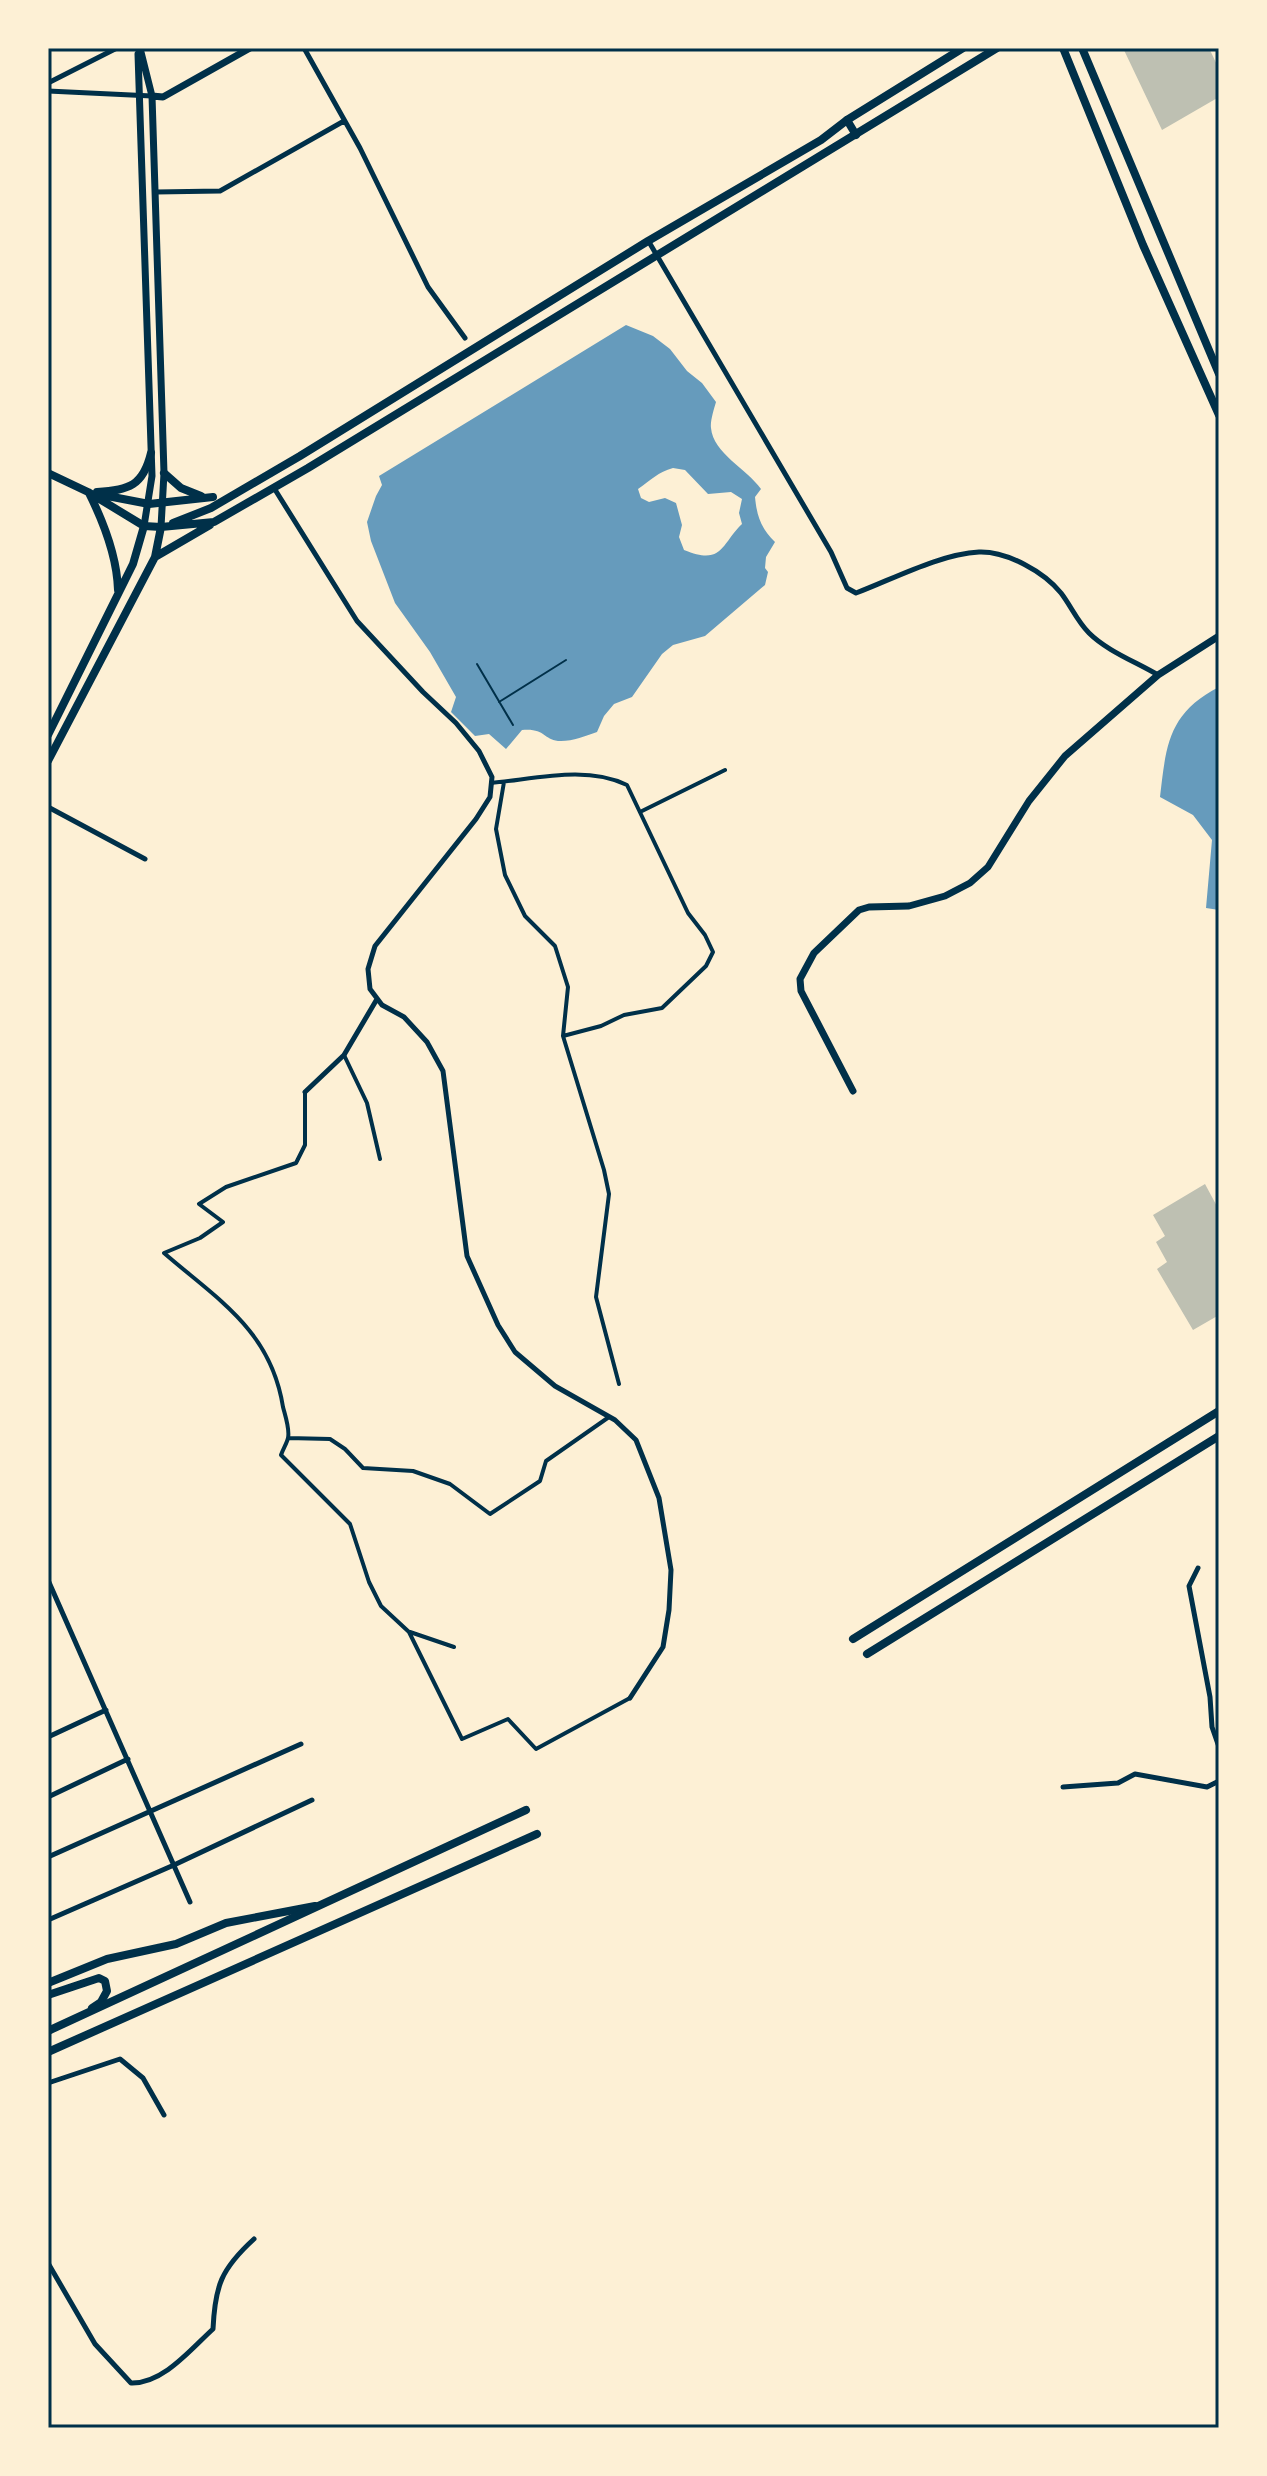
<svg xmlns="http://www.w3.org/2000/svg" width="1267" height="2476" viewBox="0 0 1267 2476" font-family="'Golos Text',sans-serif">
<style>
.water{fill:#669bbc;fill-rule:evenodd}
.building{fill:#bec0b2}
.lines{fill:none;stroke-linecap:round;stroke-linejoin:round}
.path{stroke:#003049;stroke-width:2}
.pedestrian{stroke:#003049;stroke-width:4}
.minor{stroke:#003049;stroke-width:5}
.tertiary{stroke:#003049;stroke-width:7}
.secondary{stroke:#003049;stroke-width:8}
.primary{stroke:#003049;stroke-width:8}
.neatline{fill:none;stroke:#003049;stroke-width:3}
</style>
<rect width="100%" height="100%" fill="#fdf0d5"/>
<!-- water -->
<path class="water" d="M626,325L653,336L670,349L687,371L702,383L716,402C714,409 710,421 711,428C713,453 747,469 761,489L755,497C757,517 761,528 775,542L766,557L765,568L768,572L765,585L705,636L673,645L662,654L632,697L614,704L604,716L597,732C585,736 571,742 558,741C543,739 545,728 522,730L506,749L489,734L475,736L451,712L456,697L430,652L395,603L371,541L367,522L376,496L382,485L379,476ZM673,468L685,470L708,494L731,492L742,499L739,513L742,524C721,544 723,566 684,550L679,537L682,525L676,503L665,498L649,502L641,498L638,489C651,480 658,472 673,468Z
M1219,687V910L1206,908L1212,840L1193,815L1160,797C1166,746 1168,713 1219,687Z"/>
<!-- building -->
<path class="building" d="M1123,48H1209L1219,69V97L1162,130Z
M1205,1184L1219,1210V1315L1193,1330L1157,1269L1167,1262L1156,1242L1165,1236L1153,1215Z"/>
<g class="lines">
<!-- path -->
<path class="path" d="M477,664L513,725
M499,702L566,660"/>
<!-- pedestrian -->
<path class="pedestrian" d="M504,782L496,829L505,875L525,916L555,946L568,987L563,1036L604,1170L609,1194L596,1297L619,1384
M491,783C535,779 586,765 627,785L688,913L705,935L713,952L706,966L662,1008L624,1015L601,1026L563,1036
M642,811L725,770
M344,1055L367,1103L380,1159
M305,1092V1145L296,1163L226,1187L199,1204L223,1222L200,1238L164,1253C217,1299 271,1330 283,1407C285,1415 290,1429 288,1438C287,1443 283,1449 281,1455L350,1524L369,1582L381,1606L409,1632L462,1739L508,1719L536,1749L630,1698
M288,1438L330,1439L345,1449L363,1468L413,1471L450,1484L490,1514L540,1481L546,1461L609,1417
M410,1632L454,1647"/>
<!-- minor -->
<path class="minor" d="M304,48L360,148L428,287L465,338
M48,83L117,48
M48,91L152,96
M156,192L220,191L344,121
M649,242L831,552L847,588L856,593C893,579 940,554 979,552C1007,551 1044,572 1061,593C1071,606 1077,621 1089,633C1107,651 1136,662 1158,675
M274,488L357,621L423,692L456,723L479,751L492,777L490,797L476,819L375,946L368,969L370,989L382,1005L404,1017L427,1042L443,1071L467,1256L498,1325L515,1352L555,1386L615,1420L636,1440L659,1498L671,1570L669,1610L663,1647L630,1698
M48,807L145,859
M305,1092L344,1055L377,999
M1198,1568L1189,1586L1210,1697L1212,1727L1219,1747
M48,1580L190,1902
M48,1737L106,1710
M1063,1787L1118,1783L1135,1774L1207,1787L1219,1781
M48,1797L128,1759
M48,1857L301,1744
M48,1920L174,1865L312,1800
M48,2083L120,2059L143,2078L164,2115
M48,2263L95,2344L131,2383C163,2384 191,2349 213,2329C215,2286 221,2269 254,2239"/>
<!-- tertiary -->
<path class="tertiary" d="M140,48L152,96L164,473L161,527
M138,54L152,476L144,526
M152,96L163,97L250,48
M853,1091L801,991L800,979L814,953L859,910L869,907L909,906L945,896L970,883L988,867L1029,801L1065,756L1158,675L1219,636"/>
<!-- secondary -->
<path class="secondary" d="M48,473L88,492L144,526L161,527L214,522L308,468L997,48
M164,473L181,488L201,496
M97,492C129,490 143,486 151,453
M89,493C104,523 117,556 118,590
M97,494L149,504L213,497
M173,523L211,508L300,456L648,241L821,140L847,120L963,48
M155,557L210,525
M48,735L133,564L144,526
M48,761L155,557L161,527
M48,1983L107,1959L176,1944L226,1923L315,1906
M48,1995L99,1978L105,1981L107,1991L101,2002L92,2008"/>
<!-- primary -->
<path class="primary" d="M1063,48L1143,245L1219,415
M1082,48L1219,374
M847,120L856,135
M853,1639L1219,1411
M867,1654L1219,1436
M48,2031L526,1810
M48,2052L537,1834"/>
</g>
<!-- border -->
<rect width="1267" height="2476" fill="none" stroke="#fdf0d5" stroke-width="100"/>
<rect x="50" y="50" width="1167" height="2376" class="neatline"/>
</svg>
